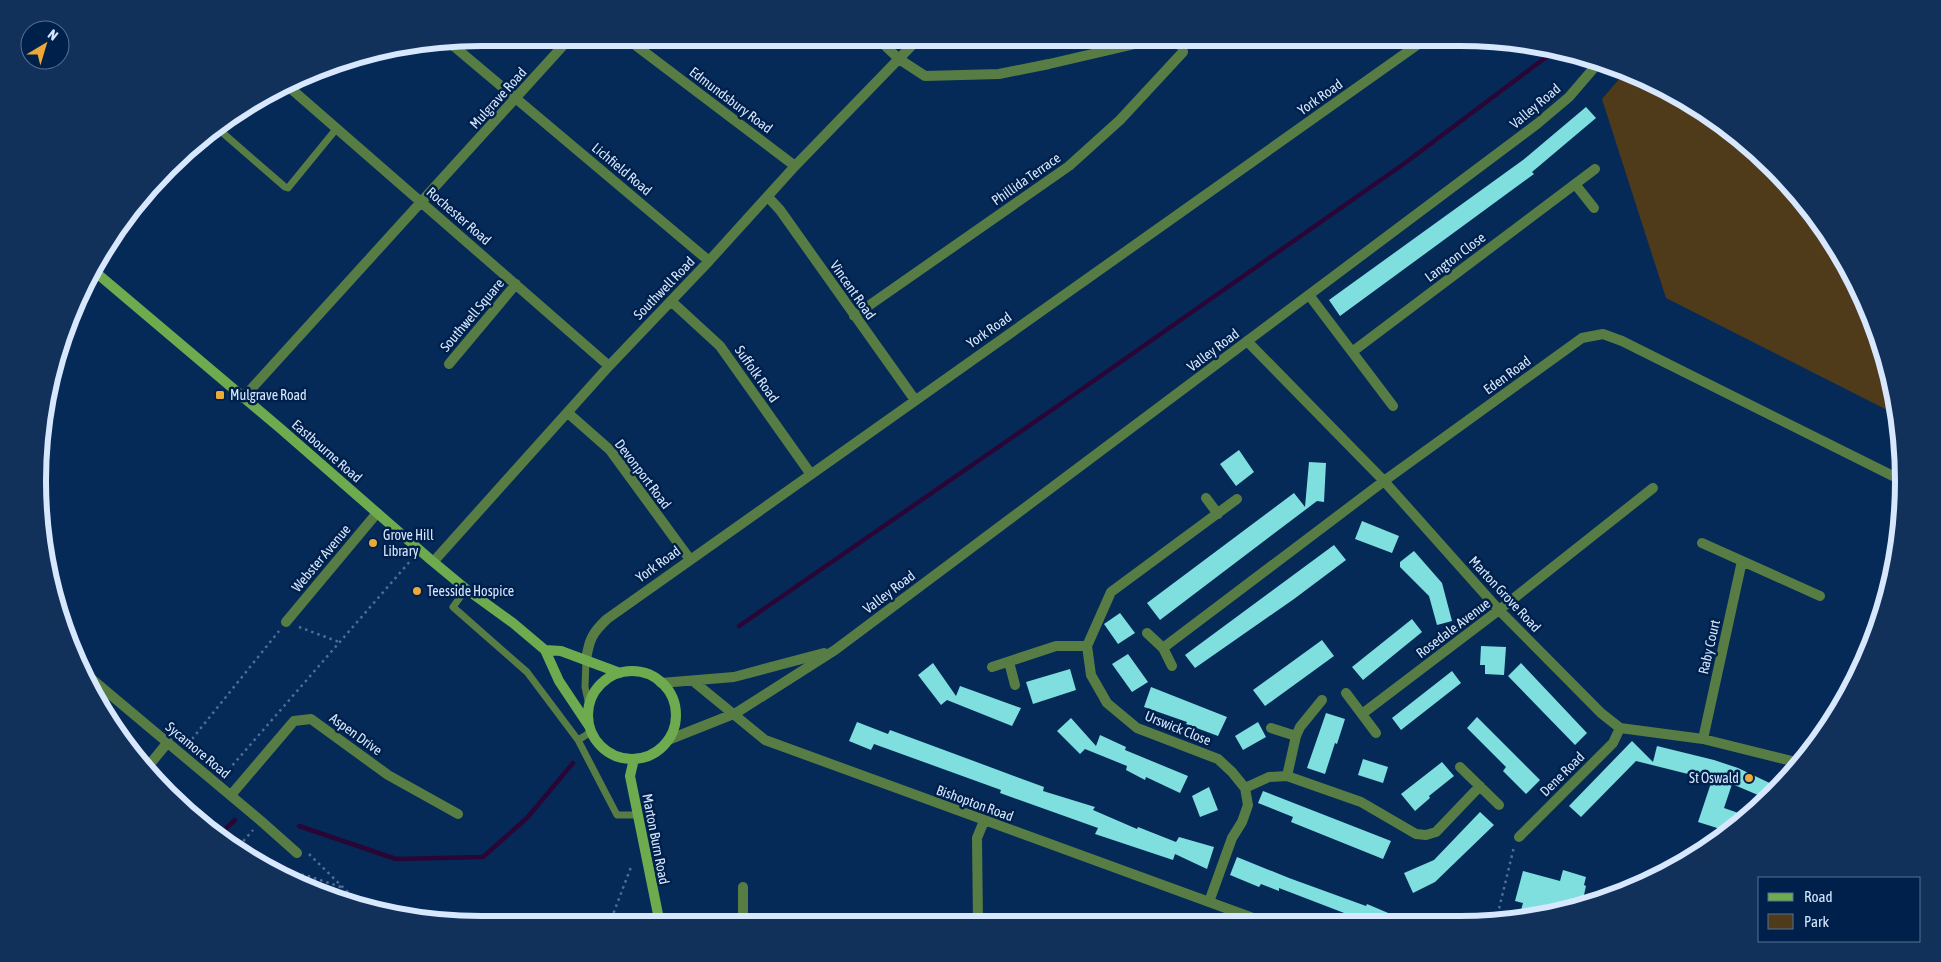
<svg xmlns="http://www.w3.org/2000/svg" width="1941" height="962" viewBox="0 0 1941 962" font-family="'Asap Condensed',sans-serif">
<style>
.green{fill:#4f3a1a}
.lines{fill:none;stroke-linecap:round;stroke-linejoin:round}
.stream{stroke:#290635;stroke-width:4.5}
.building{fill:#7fdfdf}
.path{stroke:#506e93;stroke-width:2.5;stroke-dasharray:2.5 4;stroke-linecap:butt}
.lane{stroke:#577d44;stroke-width:7}
.street{stroke:#577d44;stroke-width:10}
.secondary{stroke:#6eab4e;stroke-width:10}
.poi-dot{fill:#eba93a;stroke:#00204c;stroke-width:2}
.labels{text-anchor:middle;stroke-width:5;stroke-linejoin:round;paint-order:stroke}
.street-label{font-size:14px;fill:#d6e7fe;stroke:#00204c}
.poi-label{font-size:14px;fill:#d6e7fe;stroke:#00204c;text-anchor:start}
.rim{fill:none;stroke:#d6e7fe;stroke-width:6}
</style>
<rect width="100%" height="100%" fill="#052a58"/>
<!-- green -->
<path class="green" d="M1627,70L1707,112L1774,168L1829,235L1870,312L1895,395L1897,415L1666,298L1602,99Z"/>
<g class="lines">
<!-- stream -->
<path class="stream" d="M739,626L1062,403L1405,163L1557,49
M299,826L396,859L483,857L527,818L573,763
M220,834L235,820"/>
</g>
<!-- building -->
<path class="building" d="M1586,107L1596,118L1532,172L1534,174L1340,316L1329,300L1523,160Z
M1239,450L1254,472L1236,486L1220,464Z
M1309,462L1326,463L1324,502L1317,501L1160,620L1147,603L1294,493L1305,507Z
M1362,521L1399,536L1392,553L1355,539Z
M1334,545L1346,560L1294,599L1195,668L1185,655Z
M1414,551L1442,583L1452,621L1437,625L1429,596L1400,567V562Z
M1120,613L1135,633L1118,644L1104,624Z
M1412,619L1422,632L1363,680L1352,667Z
M1322,640L1334,656L1265,706L1253,690Z
M1481,646L1506,647L1504,675L1485,674V665H1480Z
M1128,654L1148,682L1132,692L1112,664Z
M933,663L956,696L960,686L1021,708L1012,726L947,700L941,705L918,675Z
M1521,663L1587,733L1575,745L1508,676Z
M1070,669L1076,690L1033,704L1026,682Z
M1452,671L1461,683L1401,730L1392,718Z
M1151,687L1227,717L1218,736L1186,724L1187,722L1144,707Z
M1326,713L1345,719L1337,744L1335,743L1325,774L1307,768Z
M1477,717L1540,780L1526,794L1503,771L1506,767L1467,728Z
M1071,718L1096,746L1100,735L1126,747L1125,750L1188,776L1180,793L1146,777L1145,780L1126,770L1127,766L1085,749L1080,754L1057,731Z
M857,722L888,734L890,730L1044,787L1043,791L1095,807L1093,810L1137,829L1138,827L1176,842L1179,837L1214,847L1207,869L1175,854L1173,860L1095,834L1098,828L1000,793L1001,790L874,744L871,750L849,741Z
M1258,722L1266,737L1243,750L1235,736Z
M1632,741L1653,762L1657,746L1714,760L1738,768L1776,786L1765,798L1732,784L1724,808L1747,816L1730,832L1698,822L1712,780L1636,761L1581,817L1569,806Z
M1363,759L1388,767L1383,783L1358,775Z
M1442,762L1454,776L1429,796L1430,798L1415,811L1401,794Z
M1209,787L1218,810L1200,817L1192,796Z
M1263,791L1391,841L1383,859L1291,822L1293,817L1258,803Z
M1480,812L1494,825L1435,882L1413,893L1404,873L1434,860Z
M1237,857L1289,878L1366,906L1367,904L1407,921H1365L1279,888V891L1261,884L1259,887L1230,875Z
M1563,870L1586,877L1584,885L1586,886L1582,904L1518,921L1523,903L1515,901L1523,871L1560,881Z"/>
<g class="lines">
<!-- path -->
<path class="path" d="M1066,47L1075,38
M299,627L339,642
M188,744L279,631
M224,775L412,559
M239,846L253,830
M309,854L362,906
M282,873L305,875L341,887
M389,914C403,916 418,918 432,918C462,918 511,910 539,924
M1496,921L1514,847
M607,924L612,917L631,867"/>
<!-- lane -->
<path class="lane" d="M216,127L285,187L288,188L337,128
M466,589L453,607L527,672L578,740L591,732
M586,660L585,687L589,705
M578,740L617,815H637"/>
<!-- street -->
<path class="street" d="M626,38L795,166
M877,38L899,59L925,76L999,74L1049,64L1161,38
M450,43L709,261
M289,87L609,366
M1575,184L1594,208
M768,197L780,210L915,400
M1309,295L1393,406
M671,301L720,346L810,473
M854,316L1069,166L1120,120L1183,52L1180,38
M1247,341L1384,481L1499,610L1601,713L1620,728L1703,739L1800,763
M1352,352L1595,169
M449,364L516,284
M243,398L570,38
M568,413L610,450L689,558
M1206,498L1218,514
M1702,543L1820,596
M434,561L609,366L709,261L795,166L919,38
M286,622L377,513
M1147,633L1163,648L1172,666
M1163,648L1384,481L1582,338L1603,334L1622,341L1903,481
M586,660C589,640 592,633 607,619L1427,38
M1009,662L1015,685
M992,667L1056,646H1087
M81,670L261,821L297,853
M693,681L765,740L1264,922
M661,683L734,677L824,653
M1346,693L1376,733
M1362,714L1499,610L1653,488
M1271,728L1296,736
M1703,739L1742,561
M668,740L736,713L835,650L1537,124L1569,97L1599,62
M1460,767L1499,805
M146,769L168,742
M1287,776L1296,736L1300,727L1322,700
M1245,788L1269,777L1287,776L1361,802L1416,834L1426,835L1436,832L1480,786
M231,795L294,721L311,719L388,775L458,814
M1519,837L1613,743L1620,728
M743,887V920
M1209,902L1232,838L1242,822L1248,805L1245,788L1232,772L1218,759L1137,728L1107,703L1091,675L1087,646L1111,592L1237,499
M684,920L977,919
M978,923L977,838L984,821"/>
<!-- secondary -->
<path class="secondary" d="M93,270L281,429L431,560L466,589L513,623L545,650L559,681L589,726
M545,650L561,651L620,673
M588 715a44 44 0 1 1 88 0a44 44 0 1 1-88 0Z
M634,759L630,776L660,924"/>
</g>
<!-- markers -->
<g class="poi-dot">
<rect x="215" y="390" width="10" height="10" rx="2.5"/>
<circle cx="373" cy="543" r="5"/>
<circle cx="417" cy="591" r="5"/>
<circle cx="1749" cy="778" r="5"/>
</g>
<g class="labels">
<!-- street labels -->
<g class="street-label">
<text transform="translate(1320 97) rotate(-35)" y="5">York Road</text>
<text transform="translate(498 98) rotate(-48)" y="5">Mulgrave Road</text>
<text transform="translate(731 100) rotate(37)" y="5">Edmundsbury Road</text>
<text transform="translate(1535 106) rotate(-40)" y="5">Valley Road</text>
<text transform="translate(622 169) rotate(40)" y="5">Lichfield Road</text>
<text transform="translate(1026 179) rotate(-35)" y="5">Phillida Terrace</text>
<text transform="translate(459 216) rotate(41)" y="5">Rochester Road</text>
<text transform="translate(1455 257) rotate(-37)" y="5">Langton Close</text>
<text transform="translate(664 288) rotate(-46)" y="5">Southwell Road</text>
<text transform="translate(853 290) rotate(55)" y="5">Vincent Road</text>
<text transform="translate(472 315) rotate(-50)" y="5">Southwell Square</text>
<text transform="translate(989 330) rotate(-35)" y="5">York Road</text>
<text transform="translate(1213 350) rotate(-37)" y="5">Valley Road</text>
<text transform="translate(757 374) rotate(55)" y="5">Suffolk Road</text>
<text transform="translate(1507 375) rotate(-36)" y="5">Eden Road</text>
<text transform="translate(327 451) rotate(41)" y="5">Eastbourne Road</text>
<text transform="translate(643 474) rotate(53)" y="5">Devonport Road</text>
<text transform="translate(321 558) rotate(-50)" y="5">Webster Avenue</text>
<text transform="translate(658 564) rotate(-36)" y="5">York Road</text>
<text transform="translate(889 592) rotate(-37)" y="5">Valley Road</text>
<text transform="translate(1505 594) rotate(47)" y="5">Marton Grove Road</text>
<text transform="translate(1453 628) rotate(-37)" y="5">Rosedale Avenue</text>
<text transform="translate(1709 647) rotate(-77)" y="5">Raby Court</text>
<text transform="translate(1178 728) rotate(22)" y="5">Urswick Close</text>
<text transform="translate(356 734) rotate(36)" y="5">Aspen Drive</text>
<text transform="translate(198 750) rotate(40)" y="5">Sycamore Road</text>
<text transform="translate(1562 774) rotate(-45)" y="5">Dene Road</text>
<text transform="translate(975 803) rotate(20)" y="5">Bishopton Road</text>
<text transform="translate(656 839) rotate(79)" y="5">Marton Burn Road</text>
</g>
<!-- poi labels -->
<g class="poi-label">
<text x="230" y="400">Mulgrave Road</text>
<text x="383" y="540">Grove Hill<tspan x="383" dy="16">Library</tspan></text>
<text x="427" y="596">Teesside Hospice</text>
<text x="1739" y="783" text-anchor="end">St Oswald</text>
</g>
</g>
<!-- crop -->
<path d="M0 0H1941V962H0ZM481 46H1460A435 435 0 0 1 1895 481V481A435 435 0 0 1 1460 916H481A435 435 0 0 1 46 481V481A435 435 0 0 1 481 46Z" fill="#11305a" fill-rule="evenodd"/>
<path class="rim" d="M481 46H1460A435 435 0 0 1 1895 481V481A435 435 0 0 1 1460 916H481A435 435 0 0 1 46 481V481A435 435 0 0 1 481 46Z"/>
<!-- legend -->
<rect x="1758" y="877" width="162" height="65" fill="#00204c" stroke="#567093"/>
<rect x="1768" y="893" width="25" height="8" fill="#6eab4e" stroke="#567093"/>
<text x="1804" y="902" font-size="15" fill="#d6e7fe">Road</text>
<rect x="1768" y="914" width="25" height="15" fill="#4f3a1a" stroke="#567093"/>
<text x="1804" y="927" font-size="15" fill="#d6e7fe">Park</text>
<!-- north arrow -->
<g transform="translate(45 45) rotate(38)"><circle r="24" fill="#00204c" stroke="#567093"/>
<path d="M0-4L9 19L0 12L-9 19Z" fill="#eba93a"/>
<text y="-8" font-size="14" font-weight="bold" text-anchor="middle" fill="#d6e7fe">N</text>
</g>
</svg>
